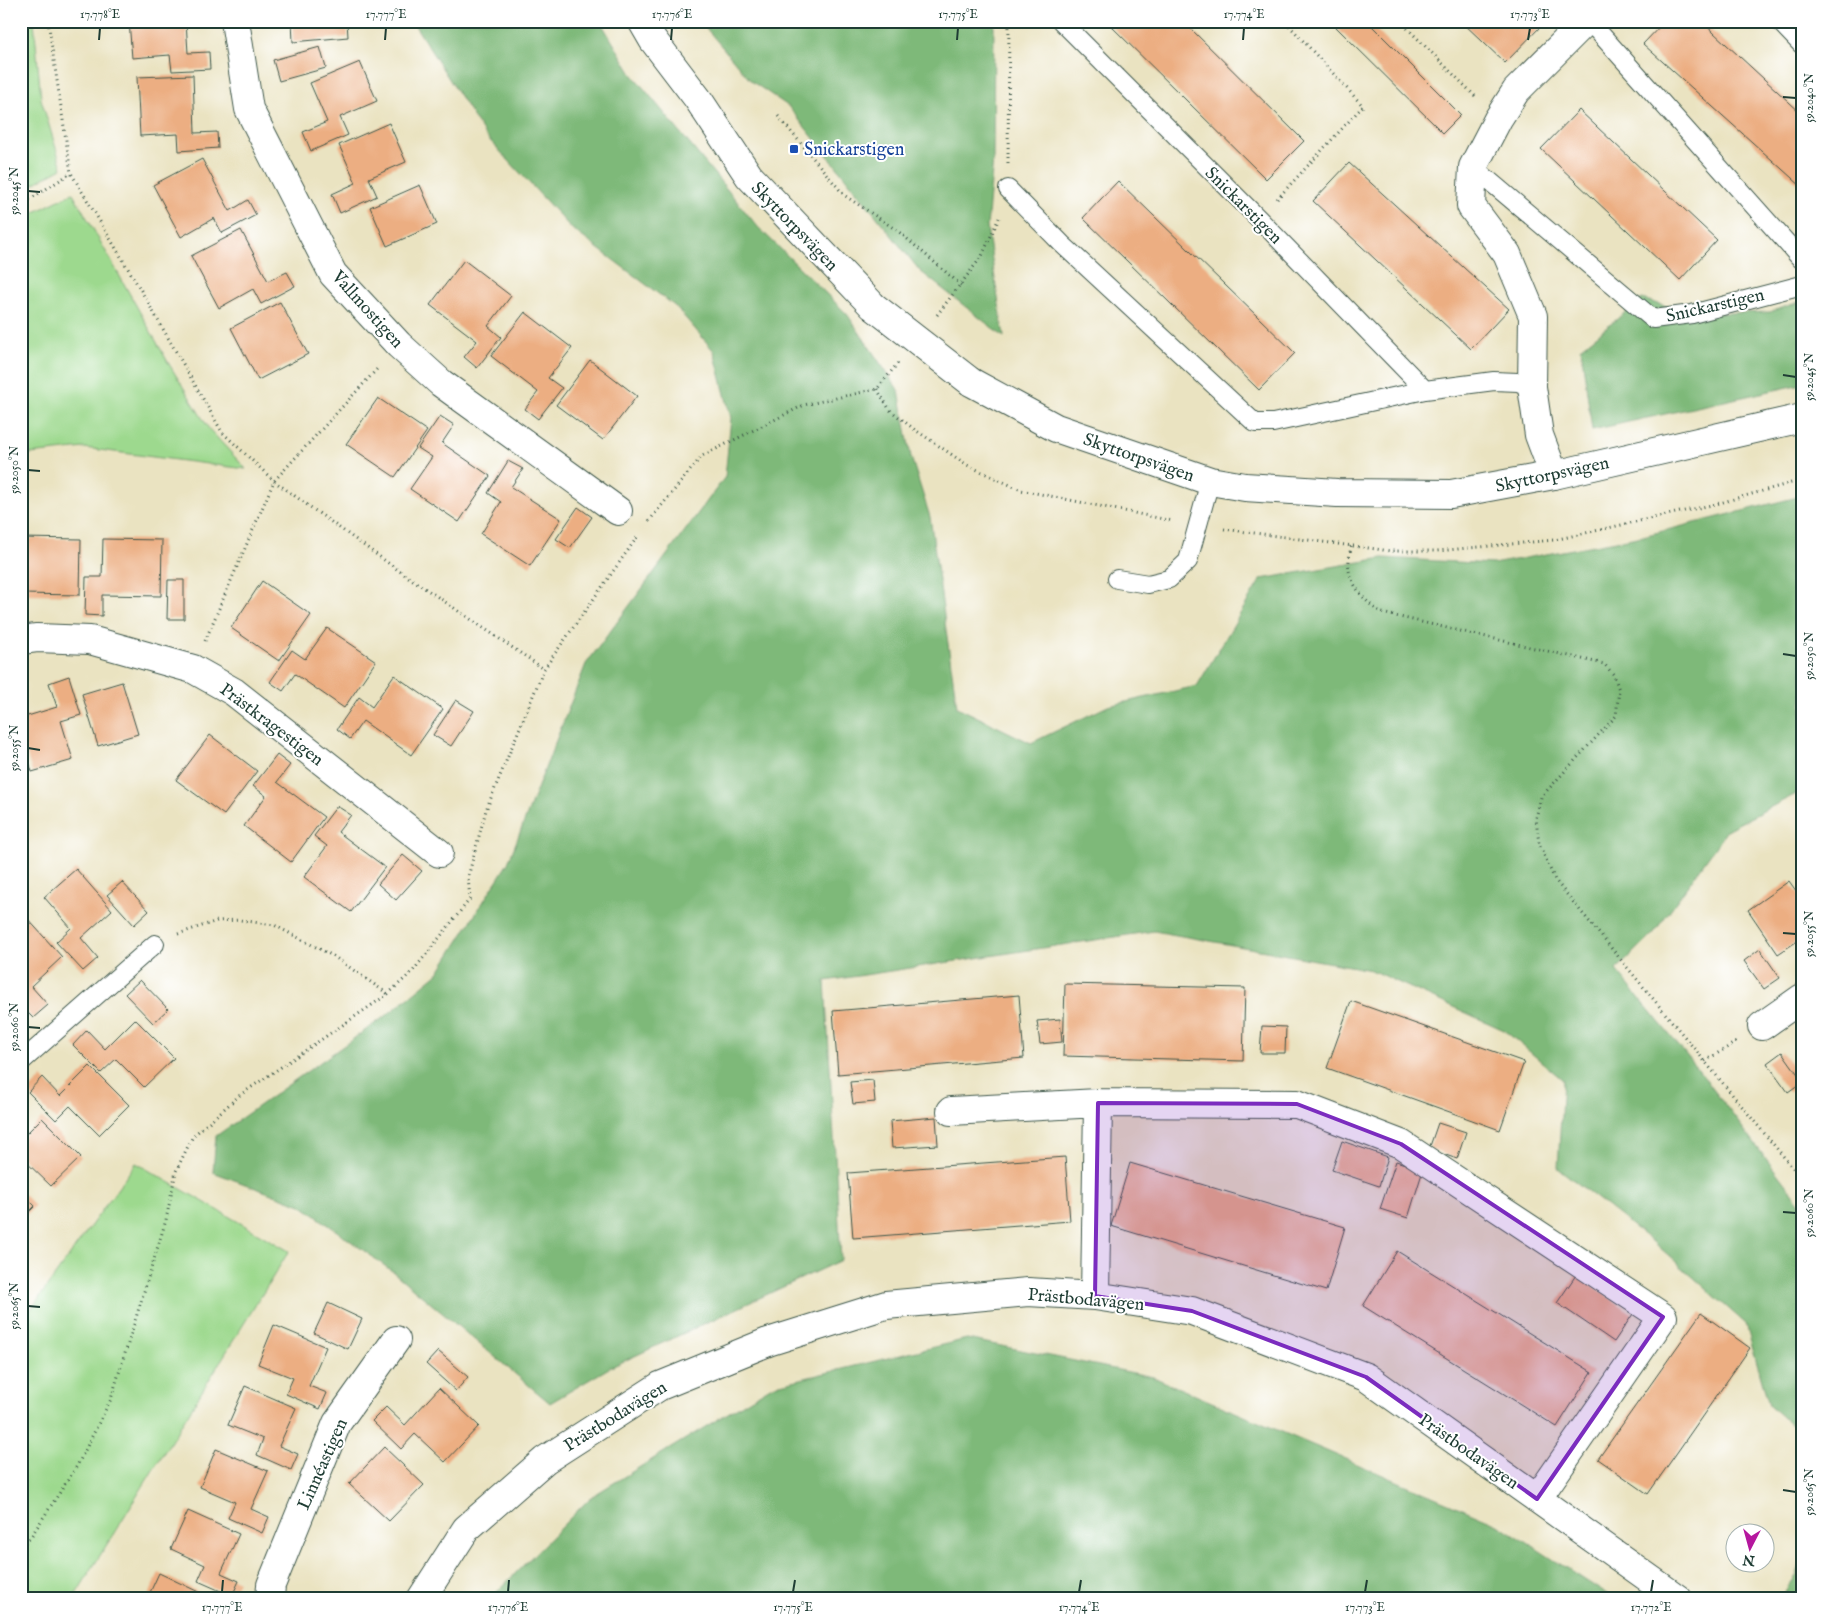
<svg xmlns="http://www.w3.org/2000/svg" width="1823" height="1620" viewBox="0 0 1823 1620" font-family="'IM FELL English',serif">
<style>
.green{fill:#9dd98e;stroke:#5e8b61}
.forest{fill:#7eb979;stroke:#4e7b56}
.building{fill:#ecae82}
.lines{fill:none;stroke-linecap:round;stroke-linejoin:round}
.service-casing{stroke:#3d5649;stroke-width:20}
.minor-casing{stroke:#3d5649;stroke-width:30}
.tertiary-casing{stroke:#3d5649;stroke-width:30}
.path{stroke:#3d5649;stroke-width:3;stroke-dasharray:1 4;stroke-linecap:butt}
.service{stroke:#fff;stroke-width:18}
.minor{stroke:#fff;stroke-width:28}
.tertiary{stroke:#fff;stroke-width:28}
.tertiary-bridge-casing{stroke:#3d5649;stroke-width:30;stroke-linecap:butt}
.tertiary-bridge{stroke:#fff;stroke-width:28}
.marked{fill:#7b2cbf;fill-opacity:0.2;stroke:#7b2cbf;stroke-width:4;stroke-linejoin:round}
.ticks{fill:none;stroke:#1f3d34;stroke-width:2}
.transit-dot{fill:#1a4fb4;stroke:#fff;stroke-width:2}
.labels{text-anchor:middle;stroke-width:4;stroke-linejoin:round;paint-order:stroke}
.transit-label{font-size:18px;fill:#164399;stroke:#fff;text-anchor:start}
.street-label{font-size:18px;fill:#1f3d34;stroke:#fff}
.neatline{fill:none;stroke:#1f3d34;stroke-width:2}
.ticks-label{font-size:12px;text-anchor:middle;fill:#1f3d34}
</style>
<rect width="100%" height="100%" fill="#fff"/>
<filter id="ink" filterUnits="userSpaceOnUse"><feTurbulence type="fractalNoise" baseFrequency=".02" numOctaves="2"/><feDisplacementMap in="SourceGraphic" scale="10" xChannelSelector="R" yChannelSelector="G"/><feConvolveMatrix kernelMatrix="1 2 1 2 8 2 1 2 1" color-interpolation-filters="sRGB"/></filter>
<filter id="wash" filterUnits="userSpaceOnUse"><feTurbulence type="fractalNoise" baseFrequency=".0096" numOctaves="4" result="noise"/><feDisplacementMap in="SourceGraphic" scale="20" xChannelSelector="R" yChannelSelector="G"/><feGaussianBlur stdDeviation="1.12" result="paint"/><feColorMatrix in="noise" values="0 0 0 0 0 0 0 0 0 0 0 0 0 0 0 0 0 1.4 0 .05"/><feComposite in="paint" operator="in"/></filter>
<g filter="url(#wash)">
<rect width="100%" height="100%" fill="#eae3c1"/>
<!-- green -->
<path class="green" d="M21,21H34L41,99L62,168L21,191Z
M73,193L169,364L209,429L246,469L84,448L21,455V246L31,214Z
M136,1163L289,1251L73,1599H21V1323Z"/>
<!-- forest -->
<path class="forest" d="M412,21H600L632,74L758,227L847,314L899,391L911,457L930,517L957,707L1031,743L1108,706L1197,686L1261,579L1383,558L1493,564L1643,536L1802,496V791L1728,829L1653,934L1616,970L1697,1068L1802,1206V1435L1769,1405L1746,1324L1658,1246L1558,1168L1563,1080L1504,1030L1371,970L1154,931L825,981L841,1260L609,1368L550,1403L392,1271L301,1205L213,1172L216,1136L387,1015L438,973L508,863L586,664L725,477L731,418L714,351L676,307L572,229L485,135Z
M700,21H994L993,159L987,227L1004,337L920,271L788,106L751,81Z
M1642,299L1692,314L1770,312L1802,301V384L1592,430L1581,348Z
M967,1339L1153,1377L1500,1525L1614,1599H490L591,1497L772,1386Z
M1802,1557V1599H1779L1797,1575Z"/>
<g id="blocks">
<!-- building -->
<path class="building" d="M129,21H186L188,53L209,52L210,69L172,71L170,55L132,58Z
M292,21H347L348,37L293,42Z
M1106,21H1183L1304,141L1266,179Z
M1341,21H1367L1461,115L1443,133L1336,27Z
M1461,21H1541L1543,24L1505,63Z
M1665,21H1701L1802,114V187L1643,44Z
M320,47L326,68L279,81L273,60Z
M360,62L377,101L340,117L348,135L311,151L303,132L327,122L310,83Z
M193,75L195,133L217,132L218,148L179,151L178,134L140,136L137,77Z
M1579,110L1717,240L1680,280L1541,149Z
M389,123L406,162L369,178L377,196L340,213L332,194L356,183L339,145Z
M202,159L230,211L248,200L256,215L222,233L214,218L181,237L153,185Z
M1349,163L1509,309L1471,349L1313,201Z
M1118,181L1295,353L1259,390L1083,218Z
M420,185L437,224L387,246L370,207Z
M241,230L268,281L287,272L295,286L261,304L253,289L219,308L191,256Z
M464,260L511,296L488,326L501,337L477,368L464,357L477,341L430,305Z
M280,302L308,354L258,380L231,328Z
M525,312L572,348L548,378L562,388L538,419L525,409L538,392L491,356Z
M590,360L637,396L603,440L556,405Z
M378,398L427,431L395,477L346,444Z
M440,416L454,425L442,443L490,476L459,522L410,489L432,457L418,448Z
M508,461L523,469L511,487L561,519L530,566L481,534L501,502L488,493Z
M578,507L592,517L570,548L556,539Z
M22,538L81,539L80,595L21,594Z
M103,539L162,540L161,596L102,595V616L85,615L86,577H102Z
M168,580H184V619H167Z
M262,581L311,615L279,661L231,628Z
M327,628L376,661L344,708L295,674L283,691L270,682L292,650L305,659Z
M394,675L443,709L411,755L363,721L350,739L337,729L359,697L372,707Z
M69,676L81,715L61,721L73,760L32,772L21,735V718L57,707L49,683Z
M122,682L138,734L98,746L82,694Z
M456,700L474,711L451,746L433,735Z
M210,735L257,771L224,815L176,780Z
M277,755L290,765L277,782L324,817L291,862L244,826L266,796L253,786Z
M337,806L351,815L338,832L385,867L351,912L304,877L327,846L314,836Z
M403,855L422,871L396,900L378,884Z
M76,869L112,910L81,938L98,958L83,971L56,942L71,928L44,897Z
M1789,881L1802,899V938L1778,954L1748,910Z
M122,882L149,911L134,925L107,895Z
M26,917L62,957L31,986L48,1005L33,1018L21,1006V920Z
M1760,949L1780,978L1764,989L1744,961Z
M140,980L168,1009L153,1023L125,994Z
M1065,984L1245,988L1243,1061L1063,1056Z
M1019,995L1024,1058L838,1074L833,1011Z
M1351,1001L1524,1062L1500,1130L1327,1068Z
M135,1019L174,1058L144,1087L116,1059L101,1073L73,1045L87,1030L105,1049Z
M1060,1019L1062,1042L1040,1044L1037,1021Z
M1262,1026L1286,1027L1285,1053H1260Z
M1782,1052L1802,1080V1082L1788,1092L1767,1063Z
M90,1066L129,1105L99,1135L70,1106L56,1120L28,1092L42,1077L60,1096Z
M873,1080L875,1102L853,1104L850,1082Z
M936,1117L938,1145L892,1148L890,1121Z
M42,1118L81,1157L51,1186L22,1158L21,1159V1139Z
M1438,1123L1466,1132L1457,1159L1429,1149Z
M1342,1141L1388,1157L1379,1186L1332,1170Z
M1065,1157L1070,1221L853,1238L848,1173Z
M1396,1161L1423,1170L1408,1218L1380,1209Z
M1130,1163L1345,1227L1326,1291L1111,1226Z
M21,1192L35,1206L21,1220Z
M1397,1251L1592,1372L1557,1427L1363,1306Z
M1576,1275L1633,1314L1614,1342L1557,1303Z
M328,1303L362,1319L348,1349L314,1333Z
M1701,1313L1750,1348L1648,1494L1598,1459Z
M274,1325L326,1347L309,1386L327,1393L320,1409L286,1394L293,1378L258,1364Z
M438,1351L468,1377L456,1391L426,1364Z
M245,1386L296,1408L279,1446L298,1454L291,1470L257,1455L263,1439L228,1425Z
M439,1388L479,1426L445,1462L415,1434L401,1449L372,1421L386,1407L405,1425Z
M384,1447L424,1485L389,1521L349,1484Z
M216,1449L268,1471L251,1509L269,1517L262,1533L228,1518L235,1502L200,1487Z
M188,1511L239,1534L221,1573L239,1581L232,1596L198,1581L205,1565L171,1549Z
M159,1573L209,1597L208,1599H147Z"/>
</g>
</g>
<g filter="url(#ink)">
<use href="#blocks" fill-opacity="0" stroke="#3d5649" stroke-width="1"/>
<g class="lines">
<defs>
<path id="service" d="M1061,21L1259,219L1425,390
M1589,21L1802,260
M1779,21L1802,45
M1473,167L1653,319L1692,314L1802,285
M1008,189L1062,244L1255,423H1273L1425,390L1494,381L1518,382L1532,387
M1117,579L1148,584L1169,579L1188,561L1210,481
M21,1062L155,944"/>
<path id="minor" d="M235,21L249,109L333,274L399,345L441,383L618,511
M1554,475L1539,435L1532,387L1533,316L1507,254L1471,206L1473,167L1498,119L1516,91L1586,21
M21,640L37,638L90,640L193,669L234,692L439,853
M1762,1026L1802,998
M951,1111L1098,1103
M1095,1296L1098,1103L1297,1104L1401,1144L1663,1317L1537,1499
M270,1599L271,1585L337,1423L396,1340
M421,1599L466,1529L545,1460L660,1386L768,1342L886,1305L1028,1292L1095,1296L1192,1311L1366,1377L1678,1599"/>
<path id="tertiary" d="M642,21L653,40L698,99L749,176L873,306
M971,382L1056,428L1210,481L1245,487L1337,493L1451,494L1554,475L1802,418"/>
</defs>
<!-- service casing -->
<use href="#service" class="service-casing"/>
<!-- minor casing -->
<use href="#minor" class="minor-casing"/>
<!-- tertiary casing -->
<use href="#tertiary" class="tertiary-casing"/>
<!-- path -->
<path class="path" d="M48,21L71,173L139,287L222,432L274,481L398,570L544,669
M1400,21L1476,97
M778,116L844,195L898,231L961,285
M1008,163L1009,21
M1277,199L1363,106L1285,21
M21,205L71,173
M937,315L982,256L999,218
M877,389L890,410L914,429L967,465L1021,490L1173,521
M649,521L702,456L804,405L877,389L898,363
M1224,529L1391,551H1437L1554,540L1716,504L1802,480
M1351,546C1350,554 1347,566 1350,574C1355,590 1368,605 1382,613L1604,664L1614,675L1619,690L1616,716L1541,797L1536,818L1539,844L1555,880L1802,1179
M205,641L274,481L378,368
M178,934L217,921L240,920L274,925L333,956L388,994
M1705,1061L1736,1042
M21,1545L30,1538L77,1466L111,1399L166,1220L176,1171L193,1136L240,1095L388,994L413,971L470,899L468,877L486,810L544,669L638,536
M21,1589L39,1599"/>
<!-- service -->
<use href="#service" class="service"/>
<!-- minor -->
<use href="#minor" class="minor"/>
<!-- tertiary -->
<use href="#tertiary" class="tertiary"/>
<defs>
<path id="tertiary-bridge" d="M873,306L971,382"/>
</defs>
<!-- tertiary-bridge casing -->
<use href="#tertiary-bridge" class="tertiary-bridge-casing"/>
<!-- tertiary-bridge -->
<use href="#tertiary-bridge" class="tertiary-bridge"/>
</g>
</g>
<!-- marked area -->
<path class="marked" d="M1098,1103L1297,1104L1401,1144L1663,1317L1537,1499L1366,1377L1192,1311L1095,1296Z"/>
<!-- ticks -->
<path class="ticks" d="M99,40L100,28M385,40L386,28M671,40L672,28M957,40L958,28M1243,40L1244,28M1528,40L1530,28M1783,97L1796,98M28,191L40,192M1783,375L1796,377M28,470L40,471M1783,654L1796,656M28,748L40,750M1783,933L1796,934M28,1027L40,1028M1783,1212L1796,1213M28,1306L40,1307M1783,1490L1796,1492M222,1592L223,1580M508,1592L509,1580M793,1592L795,1580M1079,1592L1081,1580M1365,1592L1367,1580M1651,1592L1653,1580"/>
<!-- markers -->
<rect class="transit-dot" x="789" y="144" width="10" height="10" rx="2.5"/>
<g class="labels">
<!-- transit labels -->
<g class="transit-label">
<text x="804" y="155">Snickarstigen</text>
</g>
<!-- street labels -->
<g class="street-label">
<text transform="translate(1244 205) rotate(45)" y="6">Snickarstigen</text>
<text transform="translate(795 226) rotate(46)" y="6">Skyttorpsvägen</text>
<text transform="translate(1715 305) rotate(-13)" y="6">Snickarstigen</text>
<text transform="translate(368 309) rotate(48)" y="6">Vallmostigen</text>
<text transform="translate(1139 457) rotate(19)" y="6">Skyttorpsvägen</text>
<text transform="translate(1552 474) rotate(-12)" y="6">Skyttorpsvägen</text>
<text transform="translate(272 724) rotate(37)" y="6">Prästkragestigen</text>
<text transform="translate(1086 1299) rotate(5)" y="6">Prästbodavägen</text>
<text transform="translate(615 1416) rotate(-32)" y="6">Prästbodavägen</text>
<text transform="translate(1469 1451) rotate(35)" y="6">Prästbodavägen</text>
<text transform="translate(322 1464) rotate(-66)" y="6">Linnéastigen</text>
</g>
</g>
<!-- margin -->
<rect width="1823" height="1620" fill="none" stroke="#fff" stroke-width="55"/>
<!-- north arrow -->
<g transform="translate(1750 1548) rotate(186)"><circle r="24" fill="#ffffff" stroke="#a5b1ae"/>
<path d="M0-4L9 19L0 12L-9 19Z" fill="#b5179e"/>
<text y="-8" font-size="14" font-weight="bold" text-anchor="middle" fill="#1f3d34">N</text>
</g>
<rect x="28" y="28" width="1768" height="1564" class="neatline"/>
<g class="ticks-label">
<text x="100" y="18">17.778°E</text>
<text x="386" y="18">17.777°E</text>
<text x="672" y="18">17.776°E</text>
<text x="958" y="18">17.775°E</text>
<text x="1244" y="18">17.774°E</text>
<text x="1530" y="18">17.773°E</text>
<text transform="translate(1809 98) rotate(-90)" y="4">59.2040°N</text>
<text transform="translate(14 191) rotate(-90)" y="4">59.2045°N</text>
<text transform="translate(1809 377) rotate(-90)" y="4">59.2045°N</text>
<text transform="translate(14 470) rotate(-90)" y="4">59.2050°N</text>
<text transform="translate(1809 656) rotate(-90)" y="4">59.2050°N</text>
<text transform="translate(14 748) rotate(-90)" y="4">59.2055°N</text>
<text transform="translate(1809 934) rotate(-90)" y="4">59.2055°N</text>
<text transform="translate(14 1027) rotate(-90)" y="4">59.2060°N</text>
<text transform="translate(1809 1213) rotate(-90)" y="4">59.2060°N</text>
<text transform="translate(14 1306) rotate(-90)" y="4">59.2065°N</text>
<text transform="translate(1809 1492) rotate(-90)" y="4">59.2065°N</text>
<text x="222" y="1611">17.777°E</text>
<text x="508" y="1611">17.776°E</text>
<text x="793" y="1611">17.775°E</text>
<text x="1079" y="1611">17.774°E</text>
<text x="1365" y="1611">17.773°E</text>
<text x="1651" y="1611">17.772°E</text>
</g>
</svg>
